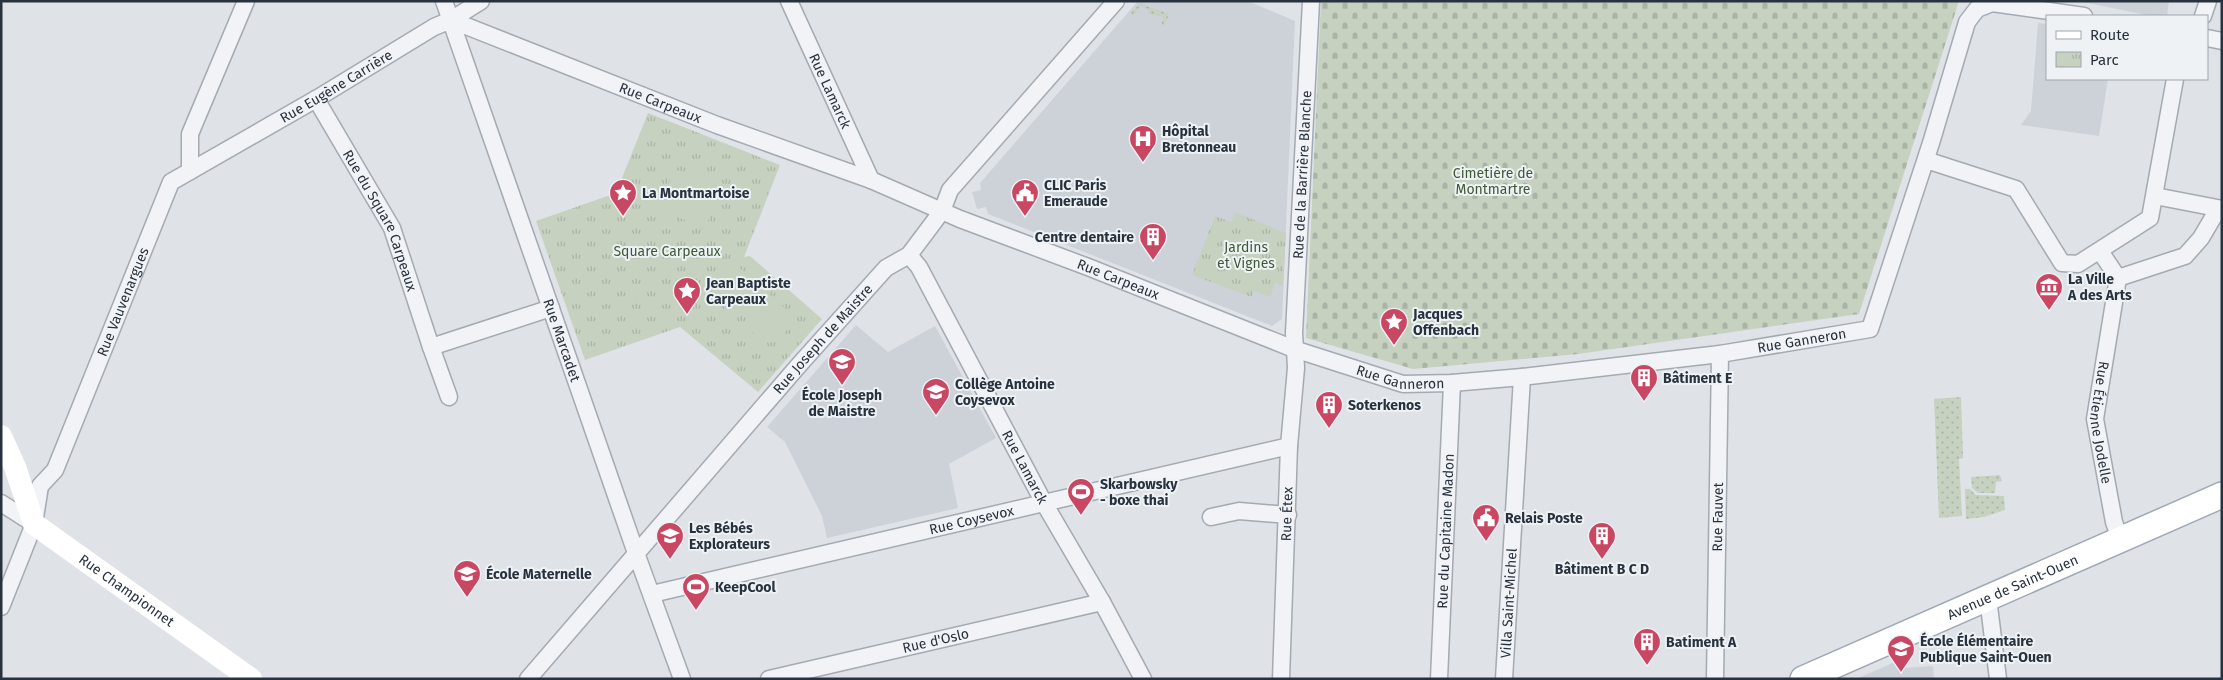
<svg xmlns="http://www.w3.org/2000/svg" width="2223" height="680" viewBox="0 0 2223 680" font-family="'Fira Sans',sans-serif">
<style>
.built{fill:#cdd2d9}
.grass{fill:url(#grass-dots)}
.cemetery{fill:url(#cemetery-stones)}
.park{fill:url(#park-tufts)}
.garden{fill:#c6d1c0}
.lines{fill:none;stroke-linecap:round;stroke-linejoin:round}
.street-casing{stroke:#a4aab2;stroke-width:19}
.primary-casing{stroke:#9ea8b3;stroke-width:28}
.street{stroke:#f1f3f6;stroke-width:16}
.secondary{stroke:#fff;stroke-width:22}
.primary{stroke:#fff;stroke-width:25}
.labels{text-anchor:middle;stroke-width:4;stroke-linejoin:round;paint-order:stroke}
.street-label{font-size:14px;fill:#28323e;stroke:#eef2f5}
.poi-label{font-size:14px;font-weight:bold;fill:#28323e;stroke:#eef2f5;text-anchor:start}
.park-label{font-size:14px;fill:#3f5936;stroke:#eef2f5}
</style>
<defs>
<pattern id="grass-dots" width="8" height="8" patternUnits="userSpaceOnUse" patternTransform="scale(1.25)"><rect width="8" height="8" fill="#c6d1c0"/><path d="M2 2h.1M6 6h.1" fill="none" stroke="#aab4a6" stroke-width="1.8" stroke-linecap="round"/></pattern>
<pattern id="cemetery-stones" width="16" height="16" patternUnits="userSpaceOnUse" patternTransform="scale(1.25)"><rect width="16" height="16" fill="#c6d1c0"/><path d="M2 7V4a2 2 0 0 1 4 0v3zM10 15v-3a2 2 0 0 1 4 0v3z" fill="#aab4a6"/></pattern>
<pattern id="park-tufts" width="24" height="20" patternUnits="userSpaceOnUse" patternTransform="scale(1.25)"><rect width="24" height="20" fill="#c6d1c0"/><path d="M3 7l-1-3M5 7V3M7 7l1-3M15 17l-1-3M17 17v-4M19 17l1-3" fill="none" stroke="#aab4a6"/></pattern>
</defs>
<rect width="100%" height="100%" fill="#dfe3e8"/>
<!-- built -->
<path class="built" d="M1138,1H1248L1295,21L1282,319L1272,326L988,214L986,207L977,209L972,192L981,190L980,183Z
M2078,1H2169L2167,16H2151Z
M2038,23L2047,24V79H2108L2099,136L2021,125L2031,111Z
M856,325L888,352L935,326L996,438L949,464L958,508L827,538L822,516L785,442L767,427Z
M1902,659L1904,668L1933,666L1934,679H1856Z"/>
<!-- grass -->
<path class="grass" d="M1140,3L1169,14L1164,27L1161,25L1164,17L1149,14L1148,9L1141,6L1133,15L1130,14Z
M1961,397L1963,458L1959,459L1962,516L1939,518L1934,399Z
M2000,475L2002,481L1996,482L1995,493H1978L1972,488L1971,477Z
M1965,489H1970L1976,495L2004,496L2005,510L1984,517L1966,519Z"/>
<!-- cemetery -->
<path class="cemetery" d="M1321,1H1959L1859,314L1578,354L1413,369L1306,338Z"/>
<!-- park -->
<path class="park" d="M648,113L780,165L744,257L750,256L822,319L758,392L680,327L585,360L536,221L616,193Z
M1235,212L1286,233L1283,286L1275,283L1270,297L1254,291L1251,297L1192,275L1215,216L1231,222Z"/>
<!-- garden -->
<path class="garden" d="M674,169L721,185L706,227L659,211Z
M733,262L796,318C790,325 783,337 775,341C753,350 744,315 744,301L720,277V272L727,263Z"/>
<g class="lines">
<defs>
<g id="street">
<path id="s1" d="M444,1L636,553L682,679"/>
<path id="s2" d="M789,1L871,180"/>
<path d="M2203,16L2208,1"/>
<path id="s3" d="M451,20L717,125L871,180L960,219L1088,267L1294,349L1403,384L1452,383L1522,377L1720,354L1870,329L1931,143L1967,22L1977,9L1992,3L2084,16"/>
<path d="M2207,38L2222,41"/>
<path id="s4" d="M316,99L392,228L431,347L551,308"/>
<path d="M1926,160L2016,189L2062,263L2078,264L2150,218L2175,79"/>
<path d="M190,171V134L246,1"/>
<path d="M2155,196L2222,209"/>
<path id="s5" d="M2100,251L2118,278L2095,419L2114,522L2120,539"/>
<path id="s6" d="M909,255L919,267L1044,503L1102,602L1143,679"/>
<path d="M2118,278L2185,256L2201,238L2218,209"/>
<path d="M431,347L449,397"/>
<path d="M1,503L34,524"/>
<path d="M1211,517L1239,511L1288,515"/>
<path id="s7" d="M652,594L1289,446"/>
<path d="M1988,598L1998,679"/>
<path id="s8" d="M1,607L34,524L40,486L55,470L171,182L316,99L434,27L451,20L481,1"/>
<path id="s9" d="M528,679L799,365L886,268L909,255L942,211L950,190L1116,1"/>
<path id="s10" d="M769,679L1102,602"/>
<path id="s11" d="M1281,679L1289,446L1296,368L1294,333L1311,1"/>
<path id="s12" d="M1439,679L1452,383"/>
<path id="s13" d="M1504,679L1522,377"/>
<path id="s14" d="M1715,679L1720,354"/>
</g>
<g id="primary">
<path id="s16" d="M1803,679L2222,495"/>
</g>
</defs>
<!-- street casing -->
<use href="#street" class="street-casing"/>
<!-- primary casing -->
<use href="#primary" class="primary-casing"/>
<!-- street -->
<use href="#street" class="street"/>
<!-- secondary -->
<path class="secondary" id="s15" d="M1,436L15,467L34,524L251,679"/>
<!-- primary -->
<use href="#primary" class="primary"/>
</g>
<!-- icons -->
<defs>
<symbol id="hospital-pin" viewBox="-11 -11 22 30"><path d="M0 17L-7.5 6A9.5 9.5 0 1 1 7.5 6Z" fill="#c94763" stroke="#eef2f5"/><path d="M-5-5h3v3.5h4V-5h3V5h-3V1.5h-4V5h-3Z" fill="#fff"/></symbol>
<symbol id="sight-pin" viewBox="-11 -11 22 30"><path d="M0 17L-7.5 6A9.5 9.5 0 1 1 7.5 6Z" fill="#c94763" stroke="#eef2f5"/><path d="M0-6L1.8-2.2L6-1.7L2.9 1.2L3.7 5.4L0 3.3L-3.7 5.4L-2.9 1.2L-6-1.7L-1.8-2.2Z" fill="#fff"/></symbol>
<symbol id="civic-pin" viewBox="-11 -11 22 30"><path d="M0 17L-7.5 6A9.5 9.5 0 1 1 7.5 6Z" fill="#c94763" stroke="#eef2f5"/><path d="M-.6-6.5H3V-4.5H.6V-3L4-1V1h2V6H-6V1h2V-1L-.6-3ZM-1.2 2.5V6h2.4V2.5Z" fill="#fff"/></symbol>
<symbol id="building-pin" viewBox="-11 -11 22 30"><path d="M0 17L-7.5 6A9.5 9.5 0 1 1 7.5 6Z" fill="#c94763" stroke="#eef2f5"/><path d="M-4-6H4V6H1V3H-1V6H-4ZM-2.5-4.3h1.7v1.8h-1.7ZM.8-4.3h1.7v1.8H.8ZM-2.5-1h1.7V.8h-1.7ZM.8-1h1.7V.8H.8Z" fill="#fff"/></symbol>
<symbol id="museum-pin" viewBox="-11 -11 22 30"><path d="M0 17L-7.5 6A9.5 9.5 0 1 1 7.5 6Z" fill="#c94763" stroke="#eef2f5"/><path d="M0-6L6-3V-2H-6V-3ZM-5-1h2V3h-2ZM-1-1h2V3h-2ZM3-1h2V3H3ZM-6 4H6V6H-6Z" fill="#fff"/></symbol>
<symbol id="school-pin" viewBox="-11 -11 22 30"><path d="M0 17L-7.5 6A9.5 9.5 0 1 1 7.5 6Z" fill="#c94763" stroke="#eef2f5"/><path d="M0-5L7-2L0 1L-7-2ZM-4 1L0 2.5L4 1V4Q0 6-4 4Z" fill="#fff"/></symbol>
<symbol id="stadium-pin" viewBox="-11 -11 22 30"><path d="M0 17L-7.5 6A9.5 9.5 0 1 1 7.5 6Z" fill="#c94763" stroke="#eef2f5"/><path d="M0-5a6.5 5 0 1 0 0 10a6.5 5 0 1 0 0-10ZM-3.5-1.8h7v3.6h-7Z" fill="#fff"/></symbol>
</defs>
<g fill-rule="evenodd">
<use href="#hospital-pin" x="1127" y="123" width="32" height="43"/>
<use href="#sight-pin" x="607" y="177" width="32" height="43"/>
<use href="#civic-pin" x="1009" y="177" width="32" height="43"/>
<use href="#building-pin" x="1137" y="221" width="32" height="43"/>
<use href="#museum-pin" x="2033" y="271" width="32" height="43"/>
<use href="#sight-pin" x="671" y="275" width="32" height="43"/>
<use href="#sight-pin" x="1378" y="306" width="32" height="43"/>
<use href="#school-pin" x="826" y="346" width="32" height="43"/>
<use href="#building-pin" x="1628" y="362" width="32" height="43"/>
<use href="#school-pin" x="920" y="376" width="32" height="43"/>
<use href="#building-pin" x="1313" y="389" width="32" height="43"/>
<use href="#stadium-pin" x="1065" y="476" width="32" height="43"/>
<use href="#civic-pin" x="1470" y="502" width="32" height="43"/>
<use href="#school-pin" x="654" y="520" width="32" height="43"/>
<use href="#building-pin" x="1586" y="520" width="32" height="43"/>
<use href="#school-pin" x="451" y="558" width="32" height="43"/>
<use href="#stadium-pin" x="680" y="571" width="32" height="43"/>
<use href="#building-pin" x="1631" y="626" width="32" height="43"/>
<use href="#school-pin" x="1885" y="633" width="32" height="43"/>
</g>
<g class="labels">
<!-- street labels -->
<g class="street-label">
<text dy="5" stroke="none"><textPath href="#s8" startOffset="651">Rue Eugène Carrière</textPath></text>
<text dy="5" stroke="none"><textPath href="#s2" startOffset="99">Rue Lamarck</textPath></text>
<text dy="5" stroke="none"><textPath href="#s3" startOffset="225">Rue Carpeaux</textPath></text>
<text dy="5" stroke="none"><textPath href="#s11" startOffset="505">Rue de la Barrière Blanche</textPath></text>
<text dy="5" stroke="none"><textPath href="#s4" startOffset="138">Rue du Square Carpeaux</textPath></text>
<text dy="5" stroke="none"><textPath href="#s3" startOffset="716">Rue Carpeaux</textPath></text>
<text dy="5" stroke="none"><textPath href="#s8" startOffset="331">Rue Vauvenargues</textPath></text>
<text dy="5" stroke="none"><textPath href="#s9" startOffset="450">Rue Joseph de Maistre</textPath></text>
<text dy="5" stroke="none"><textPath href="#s1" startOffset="359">Rue Marcadet</textPath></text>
<text dy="5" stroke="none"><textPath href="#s3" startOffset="1421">Rue Ganneron</textPath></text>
<text dy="5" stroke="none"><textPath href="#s3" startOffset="1016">Rue Ganneron</textPath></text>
<text dy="5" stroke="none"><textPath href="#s5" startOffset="179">Rue Étienne Jodelle</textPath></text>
<text dy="5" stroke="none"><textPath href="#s6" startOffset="242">Rue Lamarck</textPath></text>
<text dy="5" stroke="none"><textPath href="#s11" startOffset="165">Rue Étex</textPath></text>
<text dy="5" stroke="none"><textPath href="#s14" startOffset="162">Rue Fauvet</textPath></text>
<text dy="5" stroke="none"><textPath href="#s7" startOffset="328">Rue Coysevox</textPath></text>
<text dy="5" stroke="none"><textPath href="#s12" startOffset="148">Rue du Capitaine Madon</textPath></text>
<text dy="5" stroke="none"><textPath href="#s16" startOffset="229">Avenue de Saint-Ouen</textPath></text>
<text dy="5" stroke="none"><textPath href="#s15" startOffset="208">Rue Championnet</textPath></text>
<text dy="5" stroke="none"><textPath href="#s13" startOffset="76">Villa Saint-Michel</textPath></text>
<text dy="5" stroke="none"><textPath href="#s10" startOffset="171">Rue d'Oslo</textPath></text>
</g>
<!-- poi labels -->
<g class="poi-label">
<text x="1162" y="136">Hôpital<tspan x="1162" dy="16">Bretonneau</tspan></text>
<text x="1044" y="190">CLIC Paris<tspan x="1044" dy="16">Emeraude</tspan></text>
<text x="642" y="198">La Montmartoise</text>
<text x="1134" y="242" text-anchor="end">Centre dentaire</text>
<text x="2068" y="284">La Ville<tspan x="2068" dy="16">A des Arts</tspan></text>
<text x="706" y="288">Jean Baptiste<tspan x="706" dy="16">Carpeaux</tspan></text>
<text x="1413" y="319">Jacques<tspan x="1413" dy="16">Offenbach</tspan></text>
<text x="1663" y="383">Bâtiment E</text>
<text x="955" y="389">Collège Antoine<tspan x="955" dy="16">Coysevox</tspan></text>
<text x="842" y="400" text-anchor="middle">École Joseph<tspan x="842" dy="16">de Maistre</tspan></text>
<text x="1348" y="410">Soterkenos</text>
<text x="1100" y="489">Skarbowsky<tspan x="1100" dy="16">- boxe thai</tspan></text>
<text x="1505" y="523">Relais Poste</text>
<text x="689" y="533">Les Bébés<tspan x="689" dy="16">Explorateurs</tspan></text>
<text x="1602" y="574" text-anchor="middle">Bâtiment B C D</text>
<text x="486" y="579">École Maternelle</text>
<text x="715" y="592">KeepCool</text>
<text x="1920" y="646">École Élémentaire<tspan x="1920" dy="16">Publique Saint-Ouen</tspan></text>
<text x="1666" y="647">Batiment A</text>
</g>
<!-- park labels -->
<g class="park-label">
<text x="1493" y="178">Cimetière de<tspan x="1493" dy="16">Montmartre</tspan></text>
<text x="1246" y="252">Jardins<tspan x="1246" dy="16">et Vignes</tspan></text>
<text x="667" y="256">Square Carpeaux</text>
</g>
</g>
<!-- border -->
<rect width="2223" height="680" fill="none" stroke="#28323e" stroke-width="5"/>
<!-- legend -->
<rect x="2046" y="15" width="162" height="65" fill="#eef2f5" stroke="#9fa5ac"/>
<rect x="2056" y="31" width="25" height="8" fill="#ffffff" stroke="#9fa5ac"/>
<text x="2090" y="40" font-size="15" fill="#28323e">Route</text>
<rect x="2056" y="52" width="25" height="15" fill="url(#park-tufts)" stroke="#9fa5ac"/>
<text x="2090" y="65" font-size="15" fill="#28323e">Parc</text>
</svg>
